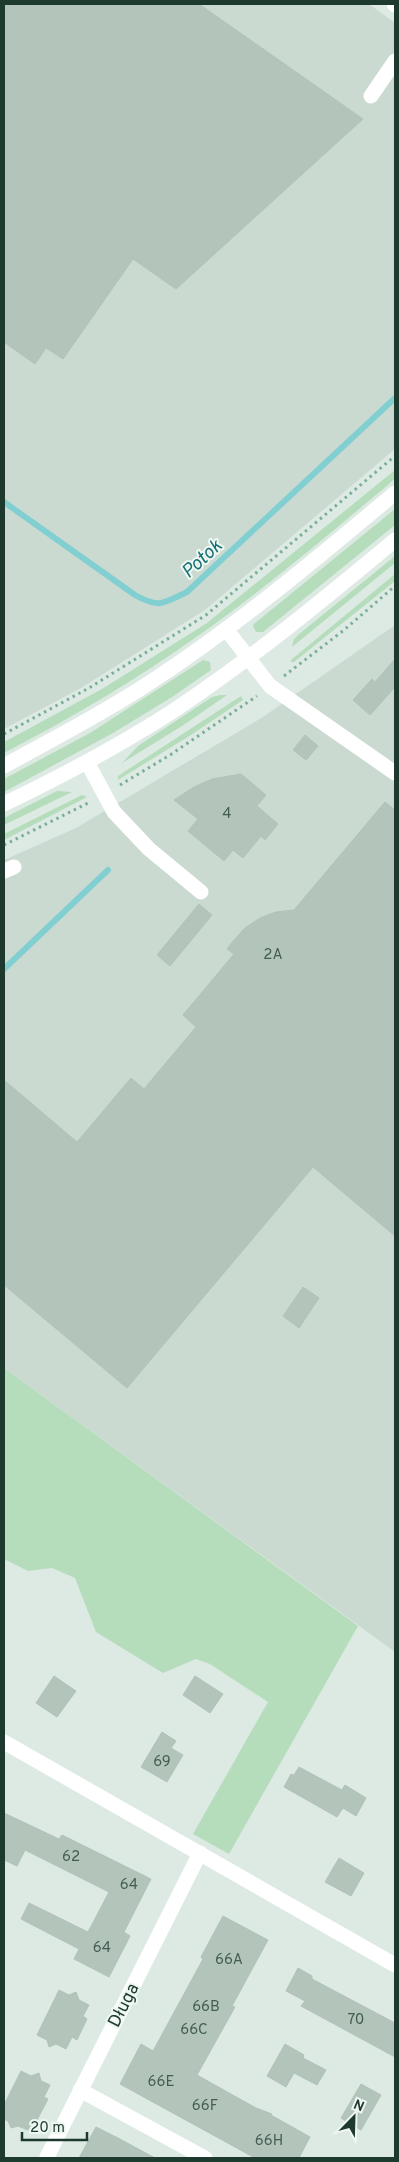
<svg xmlns="http://www.w3.org/2000/svg" width="399" height="2162" viewBox="0 0 399 2162" font-family="Overpass,sans-serif">
<style>
.built{fill:#cbdad1}
.green{fill:#b5dcbb}
.lines{fill:none;stroke-linecap:round;stroke-linejoin:round}
.stream{stroke:#82cfd2;stroke-width:6}
.building{fill:#b3c5bb;stroke:#b0c3b9}
.path{stroke:#7caf99;stroke-width:3;stroke-dasharray:2.5 4;stroke-linecap:butt}
.minor{stroke:#fff;stroke-width:15}
.labels{text-anchor:middle;stroke-width:4;stroke-linejoin:round;paint-order:stroke}
.number-label{font-size:15px;fill:#435d52}
.street-label{font-size:18px;fill:#1e3a2f;stroke:#eef7f1}
.water-label{font-size:19px;font-style:italic;fill:#177277;stroke:#eef7f1}
</style>
<rect width="100%" height="100%" fill="#ddeae3"/>
<!-- built -->
<path class="built" d="M4,4H369L395,23V449L205,610L81,688L4,729Z
M395,625V1652L4,1368V860L76,828L263,717Z"/>
<!-- green -->
<path class="green" d="M395,470V478L389,484C328,535 267,587 202,633C139,678 73,717 4,753V742L102,689L207,623Z
M395,509V525L263,632H256L253,626L254,624Z
M395,556V563L292,647L294,639L298,635Z
M395,574V581L294,662H291V660Z
M203,660L210,662L211,670L172,697L113,733L4,792V779L90,733Z
M220,695H227L182,726L122,763L138,746L212,697Z
M241,696L243,700L191,735L118,780V776Z
M57,791L72,792L4,825V818Z
M82,795L87,797L4,840V834Z
M4,1368L358,1626L229,1854L193,1834L268,1702L210,1664L196,1659L163,1673L96,1632L75,1578L52,1568L28,1571L4,1559Z"/>
<g class="lines">
<!-- stream -->
<path class="stream" d="M4,502L135,595C160,609 163,603 187,592L395,398
M4,969L108,870"/>
</g>
<!-- building -->
<path class="building" d="M4,4H199L363,119L176,289L133,259L63,359L46,348L35,364L4,342Z
M395,659V687L370,715L353,700L372,679L375,682Z
M305,735L318,746L306,760L293,750Z
M241,774L266,795L257,806L278,824L265,840L261,836L243,858L233,850L224,861L188,831L198,819L174,800L194,787L212,779Z
M385,802L395,810V1236L313,1167L127,1388L4,1285V1080L77,1142L131,1078L144,1089L196,1027L183,1015L234,954L227,949L234,940L245,928L260,918L276,912L294,910Z
M199,904L212,915L170,966L157,955Z
M303,1287L319,1298L299,1328L283,1316Z
M54,1676L76,1691L57,1717L36,1703Z
M195,1676L223,1694L210,1713L183,1695Z
M162,1732L176,1741L171,1748L183,1755L167,1782L141,1767Z
M299,1767L342,1790L345,1785L366,1798L356,1816L343,1808L337,1817L284,1787L291,1774L294,1775Z
M4,1813L59,1839L62,1835L151,1879L124,1932L130,1936L109,1977L74,1959L79,1949L21,1919L29,1903L88,1932L109,1892L25,1850L17,1866L4,1860Z
M339,1858L364,1873L351,1896L325,1882Z
M223,1916L268,1940L232,2006L235,2007L197,2075L256,2108L272,2114L271,2115L310,2137L299,2158H255L120,2084L141,2044L153,2051L203,1959L201,1957Z
M298,1968L312,1976V1979L395,2023V2057L301,2006L305,2001L286,1991Z
M59,1990L69,1995L76,1992L79,2000L89,2005L83,2016L87,2019L77,2040L72,2037L66,2049L56,2044L49,2047L47,2040L37,2035Z
M285,2044L304,2055L303,2058L326,2070L317,2085L294,2073L286,2087L267,2076Z
M21,2071L31,2076L39,2073L41,2081L50,2085L44,2097L48,2099L37,2120L34,2118L28,2130L18,2126L11,2128L8,2121L4,2119V2105Z
M361,2084L381,2095L361,2130L341,2118Z
M96,2127L118,2138L155,2158H79Z"/>
<g class="lines">
<!-- path -->
<path class="path" d="M284,676L344,630L395,586
M4,734L89,688L206,615L395,456
M120,785L170,755L257,696
M4,845L88,803"/>
<!-- minor -->
<path class="minor" d="M394,4L395,5
M371,96L395,61
M226,629L270,686L395,773
M87,762L114,812L149,849L201,892
M4,766C51,740 100,715 146,685C234,628 314,561 395,493
M4,804C60,777 117,747 170,713C249,661 323,600 395,540
M4,871L14,867
M4,1742L395,1965
M80,2090L205,2158
M47,2157L200,1853"/>
</g>
<g class="labels">
<!-- number labels -->
<g class="number-label">
<text x="227" y="818">4</text>
<text x="273" y="959">2A</text>
<text x="162" y="1766">69</text>
<text x="71" y="1861">62</text>
<text x="129" y="1889">64</text>
<text x="102" y="1952">64</text>
<text x="229" y="1964">66A</text>
<text x="206" y="2011">66B</text>
<text x="356" y="2024">70</text>
<text x="194" y="2034">66C</text>
<text x="161" y="2086">66E</text>
<text x="205" y="2110">66F</text>
<text x="269" y="2145">66H</text>
</g>
<!-- street labels -->
<g class="street-label">
<text transform="translate(123 2005) rotate(-63)" y="6">Długa</text>
</g>
<!-- water labels -->
<g class="water-label">
<text transform="translate(201 558) rotate(-43)" y="7">Potok</text>
</g>
</g>
<!-- border -->
<rect width="399" height="2162" fill="none" stroke="#1e3a2f" stroke-width="10"/>
<!-- north arrow -->
<g transform="translate(354 2117) rotate(23)" stroke="#eef7f1" stroke-width="4" paint-order="stroke">
<path d="M0-4L9 19L0 12L-9 19Z" fill="#1e3a2f"/>
<text y="-8" font-size="14" font-weight="bold" text-anchor="middle" fill="#1e3a2f">N</text>
</g>
<!-- scale -->
<path d="M22 2132v8h65v-8" fill="none" stroke="#1e3a2f" stroke-width="2.5"/>
<text x="30" y="2132" font-size="15" fill="#1e3a2f" stroke="#eef7f1" stroke-width="4" paint-order="stroke">20 m</text>
</svg>
